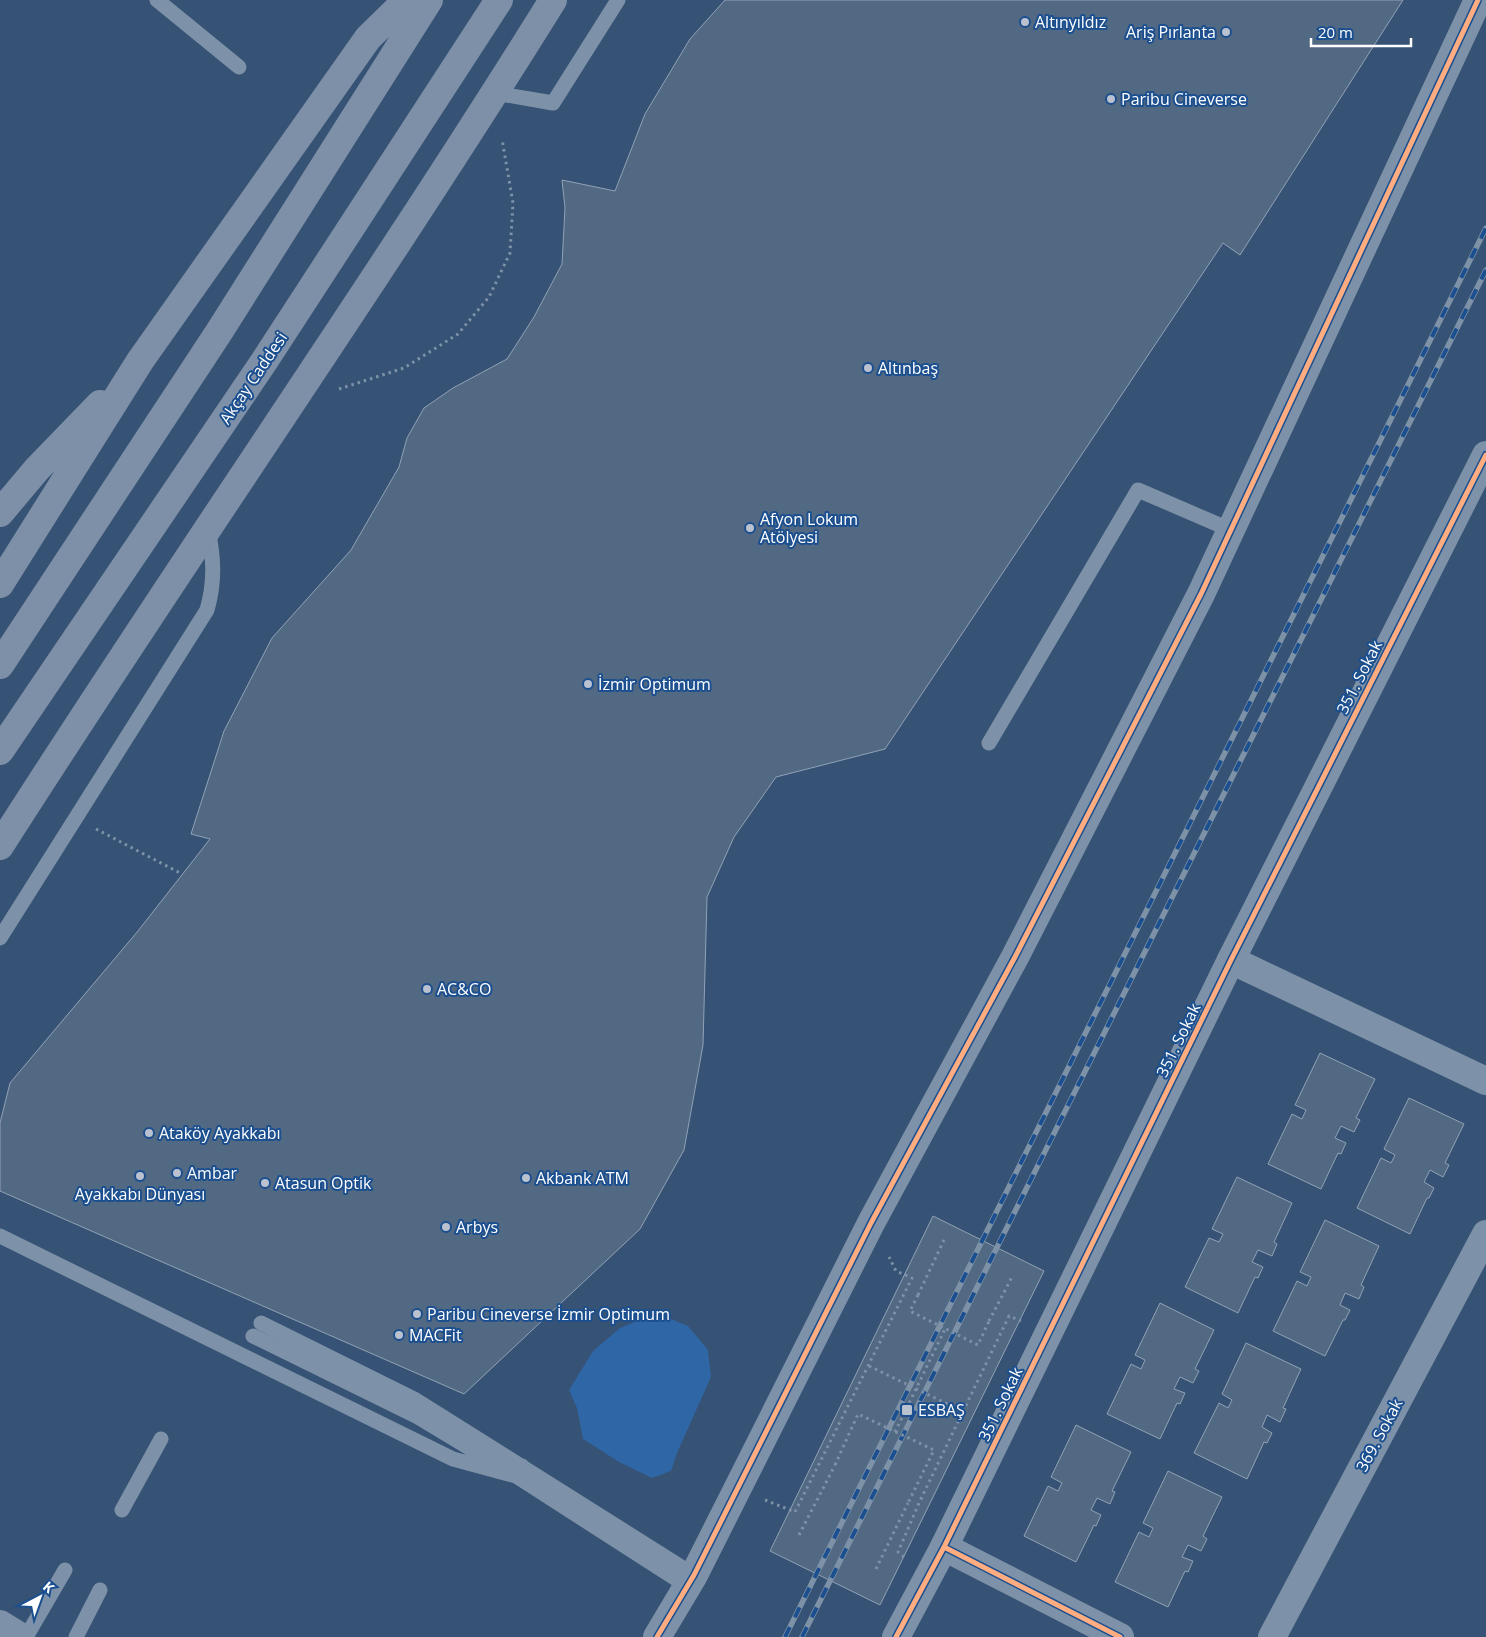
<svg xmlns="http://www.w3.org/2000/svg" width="1486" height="1637" viewBox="0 0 1486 1637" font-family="'Open Sans',sans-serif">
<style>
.green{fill:#2f66a5}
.building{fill:#526984;stroke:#92a2b6}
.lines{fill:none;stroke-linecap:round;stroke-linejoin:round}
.path{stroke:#7d92a8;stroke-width:3;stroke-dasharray:2.5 4;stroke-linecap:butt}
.service{stroke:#7d92a8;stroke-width:15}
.minor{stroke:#7d92a8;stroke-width:28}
.tertiary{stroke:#7d92a8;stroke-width:28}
.trunk{stroke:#7e90a7;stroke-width:28}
.rail-casing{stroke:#7e92a7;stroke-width:5.5}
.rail{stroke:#1b4f8f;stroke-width:4;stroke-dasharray:11;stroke-linecap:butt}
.path-bridge{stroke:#7d92a8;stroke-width:3;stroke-dasharray:2.5 4;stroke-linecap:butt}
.cycleway-casing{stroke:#1b4f8f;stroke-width:8}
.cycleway{stroke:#ffac80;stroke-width:5}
.poi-dot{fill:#b9c2ce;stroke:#1b4f8f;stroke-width:2}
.labels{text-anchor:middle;stroke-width:4;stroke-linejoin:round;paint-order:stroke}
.poi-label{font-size:16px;fill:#fff;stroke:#1b4f8f;text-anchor:start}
.street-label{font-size:16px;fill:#fff;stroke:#1b4f8f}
</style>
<rect width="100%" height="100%" fill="#365274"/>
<!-- green -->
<path class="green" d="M656,1313L688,1326L708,1350L711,1377L677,1453L671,1471L652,1478L619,1462L583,1439L577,1408L569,1390L593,1351L620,1328Z"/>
<!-- building -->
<path class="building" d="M725,0H1403L1240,255L1223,243L885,749L776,777L734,837L707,897L703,1045L684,1150L640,1229L464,1394L0,1191V1123L10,1083L138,931L210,839L191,834L224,731L272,638L351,550L399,467L407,438L424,408L453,388L507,359L534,317L562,264L565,208L562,180L615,191L645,114L690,39Z
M1320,1053L1375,1079L1356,1118L1360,1120L1354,1132L1341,1126L1335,1138L1346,1143L1341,1154L1338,1153L1321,1189L1268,1164L1292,1114L1302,1119L1306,1110L1295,1105Z
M1409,1098L1464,1124L1445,1163L1449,1165L1443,1177L1430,1170L1424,1182L1434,1188L1429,1198H1427L1410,1234L1357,1208L1381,1158L1391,1163L1395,1155L1384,1149Z
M1237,1177L1292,1203L1274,1242L1277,1244L1272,1256L1258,1250L1252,1262L1263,1267L1258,1278L1255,1277L1238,1313L1185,1287L1209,1238L1219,1242L1223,1234L1212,1229Z
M933,1216L1044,1271L880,1605L770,1551Z
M1325,1220L1379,1246L1361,1285L1364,1287L1359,1299L1345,1293L1340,1305L1350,1310L1345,1320H1343L1325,1356L1273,1331L1297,1281L1307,1286L1311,1277L1300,1272Z
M1160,1303L1214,1330L1195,1369L1199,1371L1193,1383L1180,1377L1174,1389L1185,1393L1180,1404L1177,1403L1160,1439L1107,1414L1131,1364L1141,1369L1145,1360L1135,1355Z
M1246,1343L1301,1369L1283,1408L1286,1409L1280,1422L1267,1415L1262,1427L1272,1433L1267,1443L1264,1442L1247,1479L1194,1453L1219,1403L1228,1408L1232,1400L1222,1394Z
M1076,1425L1131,1452L1112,1491L1115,1492L1110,1504L1097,1498L1091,1510L1101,1515L1096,1526L1094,1525L1076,1562L1024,1536L1048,1486L1058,1491L1062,1483L1051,1477Z
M1168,1471L1222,1497L1203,1536L1207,1539L1201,1551L1188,1545L1182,1557L1193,1561L1188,1572L1185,1571L1168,1607L1115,1582L1139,1532L1149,1537L1153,1528L1143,1523Z"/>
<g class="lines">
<!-- path -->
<path class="path" d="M339,389L404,368L458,334L489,297L510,253L513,203L502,139
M96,829L182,874
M918,1295L944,1240
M989,1321L1013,1275
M895,1432L945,1329
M765,1500L795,1512L912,1278L896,1271L889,1257
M799,1535L835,1465
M904,1557L898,1552L919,1503L1009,1316L1021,1321
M876,1569L908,1503"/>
<!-- service -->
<path class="service" d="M157,0L239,67
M495,93L553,103L618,0
M989,743L1138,490L1231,530
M0,938L207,610C215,582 214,558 208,530
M0,1236L453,1459L516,1476L522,1466
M261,1323L416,1400L694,1575
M253,1336L418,1417L516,1476L687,1586
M122,1510L161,1439
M26,1637L65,1570
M76,1637L100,1590"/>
<!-- minor -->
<path class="minor" d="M1231,960L1486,1081
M944,1547L1120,1637
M0,1624L21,1637"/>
<!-- tertiary -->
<path class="tertiary" d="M657,1637L694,1575L871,1223L1015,957L1201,594L1478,0
M896,1637L944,1547L1231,960L1486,455
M1272,1637L1486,1234"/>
<!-- trunk -->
<path class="trunk" d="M0,513L37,469L100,404
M0,584L140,361L368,38L407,0
M0,665L219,332L429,0
M0,751L265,360L499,0
M0,846C181,562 375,286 553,0"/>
<defs>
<path id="rail" d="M785,1637L1486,228
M802,1637L1486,270"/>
</defs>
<!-- rail casing -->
<use href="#rail" class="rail-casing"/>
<!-- rail -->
<use href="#rail" class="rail"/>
<!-- path-bridge -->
<path class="path-bridge" d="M918,1295L910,1311L978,1345L989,1321
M869,1366L964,1412
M835,1465L858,1414L934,1450L908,1503"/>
<defs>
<path id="cycleway" d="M944,1547L1120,1637
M657,1637L694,1575L871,1223L1015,957L1201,594L1478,0
M896,1637L944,1547L1231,960L1486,455"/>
</defs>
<!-- cycleway casing -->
<use href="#cycleway" class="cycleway-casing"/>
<!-- cycleway -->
<use href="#cycleway" class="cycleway"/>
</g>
<!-- markers -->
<g class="poi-dot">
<circle cx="1025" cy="22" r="5"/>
<circle cx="1226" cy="32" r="5"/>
<circle cx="1111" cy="99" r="5"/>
<circle cx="868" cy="368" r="5"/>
<circle cx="750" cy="528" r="5"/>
<circle cx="588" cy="684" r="5"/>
<circle cx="427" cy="989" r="5"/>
<circle cx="149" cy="1133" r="5"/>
<circle cx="177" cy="1173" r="5"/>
<circle cx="140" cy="1176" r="5"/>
<circle cx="526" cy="1178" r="5"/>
<circle cx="265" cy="1183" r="5"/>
<circle cx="446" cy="1227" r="5"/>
<circle cx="417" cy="1314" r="5"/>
<circle cx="399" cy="1335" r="5"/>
<rect x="901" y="1404" width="12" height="12" rx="2.5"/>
</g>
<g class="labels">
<!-- poi labels -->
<g class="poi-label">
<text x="1035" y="28">Altınyıldız</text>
<text x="1216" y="38" text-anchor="end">Ariş Pırlanta</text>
<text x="1121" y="105">Paribu Cineverse</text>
<text x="878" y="374">Altınbaş</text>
<text x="760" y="525">Afyon Lokum<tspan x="760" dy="18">Atölyesi</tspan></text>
<text x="598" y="690">İzmir Optimum</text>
<text x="437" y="995">AC&amp;CO</text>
<text x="159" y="1139">Ataköy Ayakkabı</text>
<text x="187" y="1179">Ambar</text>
<text x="536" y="1184">Akbank ATM</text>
<text x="275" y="1189">Atasun Optik</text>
<text x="140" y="1200" text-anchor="middle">Ayakkabı Dünyası</text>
<text x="456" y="1233">Arbys</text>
<text x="427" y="1320">Paribu Cineverse İzmir Optimum</text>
<text x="409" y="1341">MACFit</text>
<text x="918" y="1416">ESBAŞ</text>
</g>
<!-- street labels -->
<g class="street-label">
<text transform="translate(253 378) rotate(-56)" y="6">Akçay Caddesi</text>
<text transform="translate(1359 677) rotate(-63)" y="6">351. Sokak</text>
<text transform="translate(1178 1040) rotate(-64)" y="6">351. Sokak</text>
<text transform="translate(1000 1404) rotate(-64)" y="6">351. Sokak</text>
<text transform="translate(1379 1435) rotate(-62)" y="6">369. Sokak</text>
</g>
</g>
<!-- north arrow -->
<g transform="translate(40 1597) rotate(41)" stroke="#1b4f8f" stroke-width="4" paint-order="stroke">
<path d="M0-4L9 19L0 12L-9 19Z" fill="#ffffff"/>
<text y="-8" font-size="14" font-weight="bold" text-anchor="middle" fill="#ffffff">K</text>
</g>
<!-- scale -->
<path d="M1311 38v8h100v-8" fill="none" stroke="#ffffff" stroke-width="2.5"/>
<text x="1318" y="38" font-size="15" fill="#ffffff" stroke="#1b4f8f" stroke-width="4" paint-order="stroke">20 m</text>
</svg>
